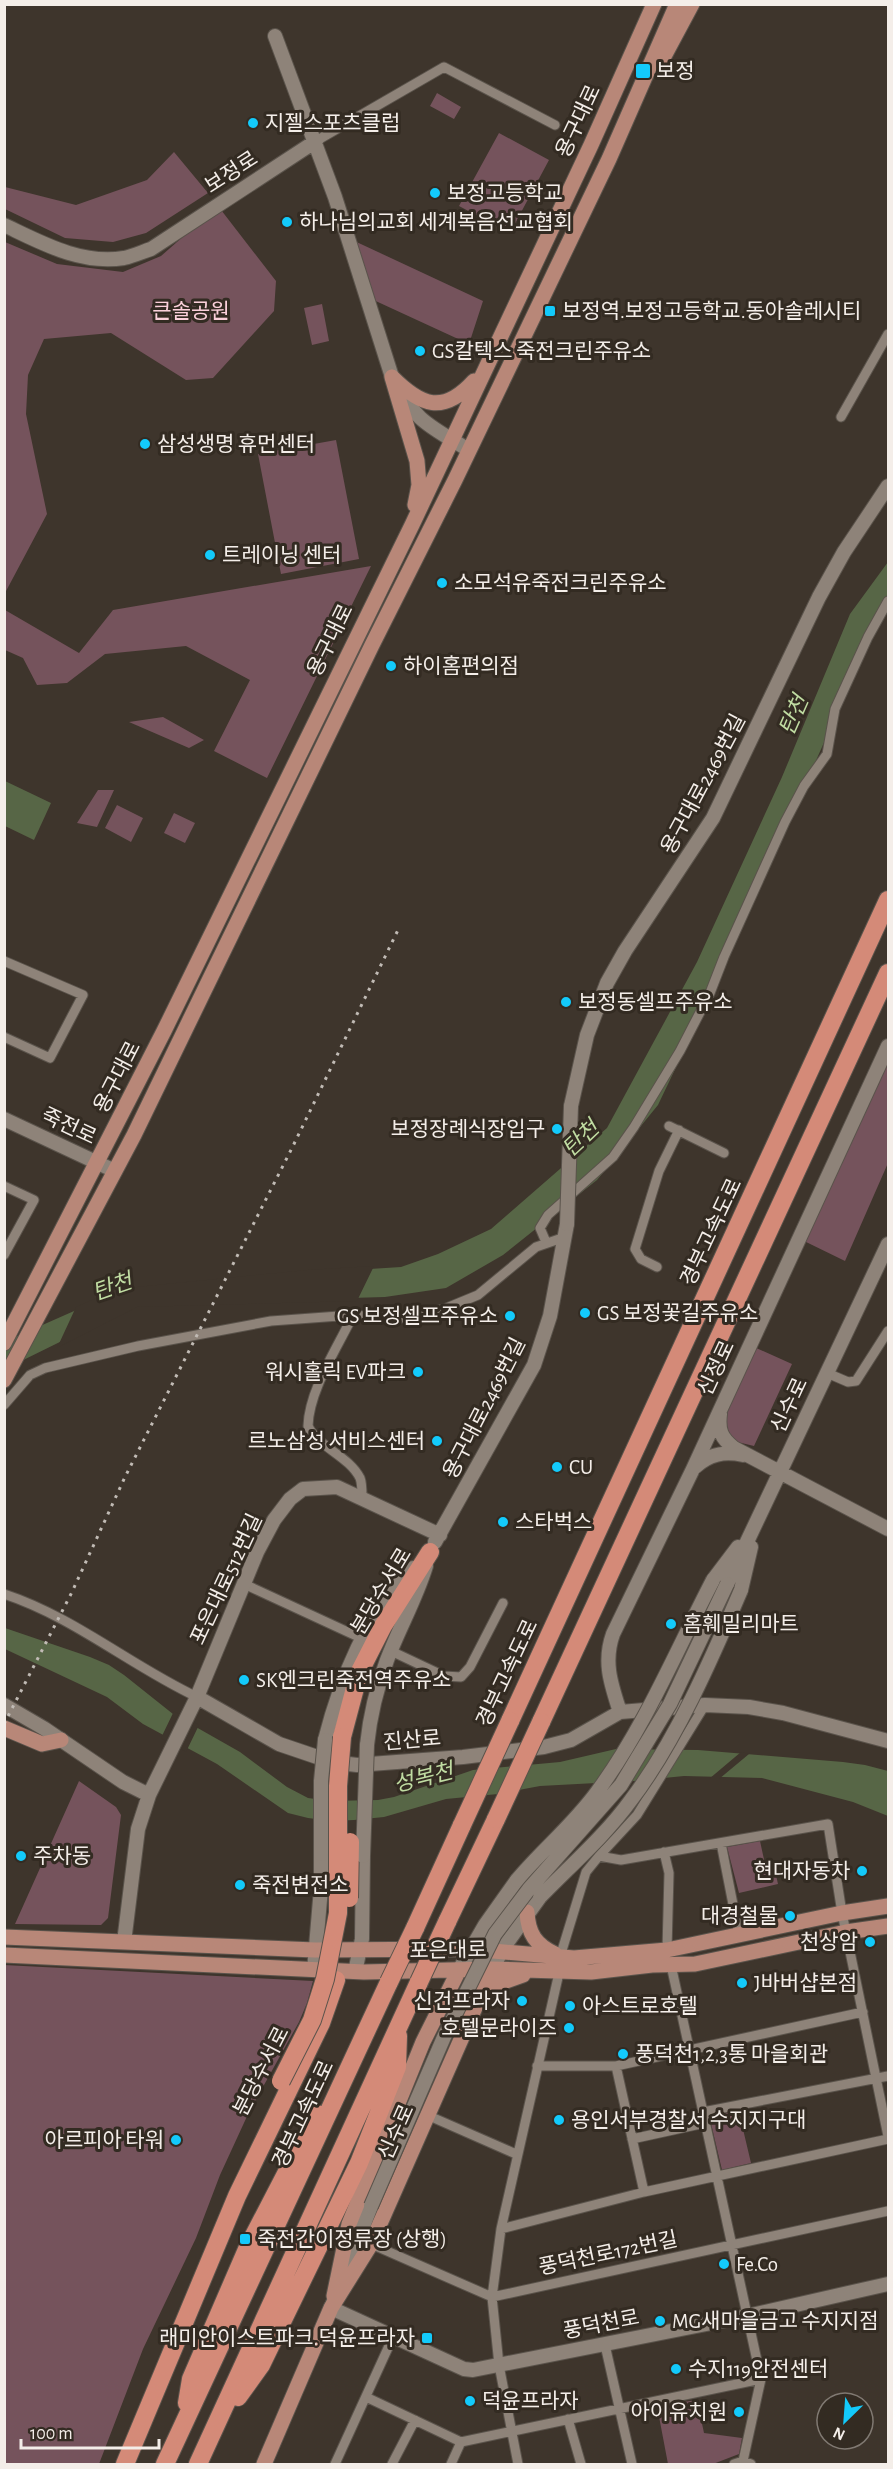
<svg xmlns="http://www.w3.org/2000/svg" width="893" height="2469" viewBox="0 0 893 2469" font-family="'Alegreya Sans','Noto Sans KR',sans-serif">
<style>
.green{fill:#75535c}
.water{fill:#576646}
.pier{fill:#3e352c}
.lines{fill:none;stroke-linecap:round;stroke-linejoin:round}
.street-casing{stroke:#5a534b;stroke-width:11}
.secondary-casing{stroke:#5a534b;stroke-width:16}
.primary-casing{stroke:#5a534b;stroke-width:17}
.highway-casing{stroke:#5a534b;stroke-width:20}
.street{stroke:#8e8379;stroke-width:9}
.secondary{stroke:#8e8379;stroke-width:14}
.primary{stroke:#b88778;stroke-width:15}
.highway{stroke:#d48a78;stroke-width:18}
.rail{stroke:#c1bbb5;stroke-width:3;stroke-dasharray:3 6;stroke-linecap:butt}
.secondary-bridge-casing{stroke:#5a534b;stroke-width:16;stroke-linecap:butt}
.highway-bridge-casing{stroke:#5a534b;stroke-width:20;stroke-linecap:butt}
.secondary-bridge{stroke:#8e8379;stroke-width:14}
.highway-bridge{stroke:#d48a78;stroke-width:18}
.poi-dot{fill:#13cafb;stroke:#332b22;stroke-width:2}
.labels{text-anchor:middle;stroke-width:6;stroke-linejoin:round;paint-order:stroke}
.poi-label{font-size:21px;fill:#f4eee9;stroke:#332b22;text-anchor:start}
.street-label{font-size:21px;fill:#f4eee9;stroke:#332b22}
.park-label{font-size:21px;fill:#fbd0da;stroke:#332b22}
.water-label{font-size:22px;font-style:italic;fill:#c0dca2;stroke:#332b22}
</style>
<rect width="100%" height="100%" fill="#3e352c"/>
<!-- green -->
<path class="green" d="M437,93L461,107L454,119L430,106Z
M499,133L549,160L510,233L459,206Z
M174,152L208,193L146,233L113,242L65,238L5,209V187L76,205L147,180Z
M218,206L276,281L274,311L213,378L186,380L111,333L44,339L28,375L26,414L47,514L5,593V242L57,264L123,272L161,256Z
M348,238L483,301L469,344L367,297Z
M322,304L329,341L312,345L304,308Z
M336,440L359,559L281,574L258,454Z
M371,566L267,778L214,751L250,680L186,646L105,654L67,683L37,685L23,658L5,650V610L79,653L113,610Z
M163,717L204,740L189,748L129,722Z
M98,790H114L97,827L77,823Z
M117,805L143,818L131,842L105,828Z
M174,813L195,823L185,843L164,833Z
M888,1061V1163L845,1261L804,1241Z
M754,1347L792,1364L754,1446L729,1440L723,1414Z
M79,1781L116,1807L121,1815L108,1918L101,1925L15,1924Z
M760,1841L765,1864L773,1862L778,1884L739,1893L727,1847Z
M4,1965L313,1981L307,2003L299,2022L249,2112L220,2175L196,2238L143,2349L99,2464H5Z
M738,2108L751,2163L722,2170L709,2115Z
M697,2400L704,2433L742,2438L739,2454L713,2464H668L657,2406Z"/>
<!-- water -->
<path class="water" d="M888,562V608L858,652L826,738L731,952L658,1105L597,1180L503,1255L446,1288L385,1297L137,1304L5,1369L4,1342L117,1292L307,1273L401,1267L438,1254L491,1229L607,1128L697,962L782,777L850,614Z
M5,781L51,803L34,840L5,826Z
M5,1628L90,1657L109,1665L124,1675L173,1714L240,1752L287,1787L308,1798L330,1801L378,1800L394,1797L473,1770L560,1762L616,1749L698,1750L843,1762L865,1765L888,1771V1816L853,1802L762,1778L684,1776L634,1781L540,1786L498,1794L446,1799L384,1817L354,1820L332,1821L308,1818L288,1813L217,1764L143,1724L107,1697L5,1649Z"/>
<!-- pier -->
<path class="pier" d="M374,1266L357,1301L137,1307L57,1348L76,1307L117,1289L307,1270Z
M174,1711L199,1725L186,1752L161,1738Z
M741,1752L749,1754L719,1779H709Z"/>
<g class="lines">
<defs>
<path id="street" d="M316,141L444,67L555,125
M841,417L888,334
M4,961L83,995L50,1058L4,1037
M669,1126L724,1153
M4,1186L34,1200L4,1255
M546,1242L540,1228L548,1215L613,1157L634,1127L680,1051L710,993L724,957L785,822L804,786L827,754L835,709L868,637L888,601
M657,1267L641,1259L635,1249L659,1171L679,1130
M353,1315C338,1347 309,1390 308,1426C318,1447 349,1456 360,1478C362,1483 362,1491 362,1497
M827,1373L848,1382L856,1381L888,1331
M4,1405L30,1375L45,1368L138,1346L271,1321L353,1315L396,1319L444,1309L478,1295L536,1247L565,1237
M244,1584L363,1639
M4,1594C74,1617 131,1666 197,1697
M391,1651L444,1676L461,1677L470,1667L503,1603
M721,1843L739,1935
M664,1852L669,1873L667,1950
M599,1856L637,1815L705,1705
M560,1957L586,1872L599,1856L621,1860L828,1824L842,1913L888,2136
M671,1965L761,2379L743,2461
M537,2066H616L863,2012
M616,2066L644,2192
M703,2112L888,2076
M427,2115L516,2154
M632,2139L705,2123
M501,2229L644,2192L888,2139
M371,2244L492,2297L888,2211
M605,2345L632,2464
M366,2397L461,2442
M568,2419L581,2464
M335,2464L393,2337
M392,2464L415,2420
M451,2464L461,2442L761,2379
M518,2464L499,2365L492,2297L501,2229L559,1973
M734,2464L743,2461L751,2464"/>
<path id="secondary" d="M275,36L335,197L392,377C414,421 429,426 469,450
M4,225C42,243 81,265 124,258C133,256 142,252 151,249L316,141
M571,1106L587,1035L607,983L625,951L713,818L819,597L844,552L888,486
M4,1119L115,1171
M720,1414C718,1430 721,1438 734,1448L888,1529
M695,1467C709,1454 724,1451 743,1455
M435,1542L534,1365L550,1316L567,1224
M713,1580L738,1547
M727,1584L888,1244
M741,1590L751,1547
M197,1697L279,1744L332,1762L357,1765L463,1757L544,1747L571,1740L620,1712L705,1705L749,1707L783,1713L888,1741
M4,1705L45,1729L123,1782L149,1795
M620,1712C611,1684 603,1662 613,1634L693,1469L888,1046
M325,1740C340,1681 368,1610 413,1568
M367,1745C370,1716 377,1687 387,1660C399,1628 416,1599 426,1566
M124,1942L138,1829L149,1795L197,1697L257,1552L274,1520L290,1499L303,1489L337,1487L440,1535
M492,1969L504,1947L540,1897
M314,1970L321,1888V1854
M459,1970L485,1925L517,1880
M355,1972L362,1939L363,1856
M342,2280L371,2206
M335,2298L331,2308L464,2369L473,2370L747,2316L888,2284"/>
<path id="primary" d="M662,60L692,4
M392,377L417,461L419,485L415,505
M392,377C421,406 443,415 474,381
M4,1343L164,1031L412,525L591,145L654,4
M4,1380L134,1135L372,645L455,480L609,159L677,4
M4,1728L42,1744L61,1740
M527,1912C528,1934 536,1945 555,1954
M4,1937L315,1950L470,1949L574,1958L667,1950L842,1913L888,1906
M4,1955L364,1972L492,1969L591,1972L652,1965L695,1964L846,1932L888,1926
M481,1996L500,1983L523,1975
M334,2296L349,2224L423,2042L459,1970
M264,2464L331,2308L371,2244L492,1969"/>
<path id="highway" d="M510,1721L888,900
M541,1722L888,973
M342,1737L359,1673L383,1626L430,1552
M447,1922L496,1819
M415,1928L462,1825
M238,2397L261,2365L359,2163L397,2067L398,2036
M187,2403L191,2379L248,2247L317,2114
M125,2464L237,2196L321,2023L336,1980
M165,2464L389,1982
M198,2464L419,1982"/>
</defs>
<!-- street casing -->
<use href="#street" class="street-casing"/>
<!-- secondary casing -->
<use href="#secondary" class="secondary-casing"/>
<!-- primary casing -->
<use href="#primary" class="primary-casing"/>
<!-- highway casing -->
<use href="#highway" class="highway-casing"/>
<!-- street -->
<use href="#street" class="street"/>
<!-- secondary -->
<use href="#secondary" class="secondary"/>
<!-- primary -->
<use href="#primary" class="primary"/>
<!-- highway -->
<use href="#highway" class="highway"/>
<!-- rail -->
<path class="rail" d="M4,1724L72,1592L125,1477L293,1146L398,930"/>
<defs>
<path id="secondary-bridge" d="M567,1224L571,1106
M321,1854V1781L325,1740
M363,1856L367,1745
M517,1880C542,1850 573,1825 597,1792C645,1727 676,1651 713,1580
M540,1897C571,1865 605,1836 631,1800C676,1741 712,1658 741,1590
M371,2206L444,2037L495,1934L529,1889L621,1785L670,1704L727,1584"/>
<path id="highway-bridge" d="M496,1819L541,1722
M462,1825L510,1721
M349,1898L350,1842
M389,1982L415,1928
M419,1982L447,1922
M281,2081L312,2020L325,1979L338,1913V1786L342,1737"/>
</defs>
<!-- secondary-bridge casing -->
<use href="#secondary-bridge" class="secondary-bridge-casing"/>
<!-- highway-bridge casing -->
<use href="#highway-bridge" class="highway-bridge-casing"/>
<!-- secondary-bridge -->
<use href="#secondary-bridge" class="secondary-bridge"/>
<!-- highway-bridge -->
<use href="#highway-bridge" class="highway-bridge"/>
</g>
<!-- markers -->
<g class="poi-dot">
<rect x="635" y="63" width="16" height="16" rx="3"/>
<circle cx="253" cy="123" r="6"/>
<circle cx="435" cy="193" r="6"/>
<circle cx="287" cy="222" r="6"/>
<rect x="544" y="305" width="12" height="12" rx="3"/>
<circle cx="420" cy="351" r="6"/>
<circle cx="145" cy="444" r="6"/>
<circle cx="210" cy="555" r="6"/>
<circle cx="442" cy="583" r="6"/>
<circle cx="391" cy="666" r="6"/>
<circle cx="566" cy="1002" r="6"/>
<circle cx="557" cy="1129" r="6"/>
<circle cx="585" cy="1313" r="6"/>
<circle cx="510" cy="1316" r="6"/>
<circle cx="418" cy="1372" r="6"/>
<circle cx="437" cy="1441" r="6"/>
<circle cx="557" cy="1467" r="6"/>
<circle cx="503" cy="1522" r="6"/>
<circle cx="671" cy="1624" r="6"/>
<circle cx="244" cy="1680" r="6"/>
<circle cx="21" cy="1856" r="6"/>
<circle cx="862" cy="1871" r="6"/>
<circle cx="240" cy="1885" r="6"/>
<circle cx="790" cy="1916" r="6"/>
<circle cx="870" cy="1942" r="6"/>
<circle cx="742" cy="1983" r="6"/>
<circle cx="522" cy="2001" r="6"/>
<circle cx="570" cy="2006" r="6"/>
<circle cx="569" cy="2028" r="6"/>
<circle cx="623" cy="2054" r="6"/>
<circle cx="559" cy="2120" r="6"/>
<circle cx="176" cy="2140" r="6"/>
<rect x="239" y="2233" width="12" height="12" rx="3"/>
<circle cx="724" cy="2264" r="6"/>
<circle cx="660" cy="2321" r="6"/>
<rect x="421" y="2332" width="12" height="12" rx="3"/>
<circle cx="676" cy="2369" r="6"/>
<circle cx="470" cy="2401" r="6"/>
<circle cx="739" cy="2412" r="6"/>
</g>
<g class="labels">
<!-- poi labels -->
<g class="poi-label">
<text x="656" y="78">보정</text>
<text x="265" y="130">지젤스포츠클럽</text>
<text x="447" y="200">보정고등학교</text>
<text x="299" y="229">하나님의교회 세계복음선교협회</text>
<text x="562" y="318">보정역.보정고등학교.동아솔레시티</text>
<text x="432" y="358">GS칼텍스 죽전크린주유소</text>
<text x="157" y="451">삼성생명 휴먼센터</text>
<text x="222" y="562">트레이닝 센터</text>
<text x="454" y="590">소모석유죽전크린주유소</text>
<text x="403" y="673">하이홈편의점</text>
<text x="578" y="1009">보정동셀프주유소</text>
<text x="545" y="1136" text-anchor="end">보정장례식장입구</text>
<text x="597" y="1320">GS 보정꽃길주유소</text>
<text x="498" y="1323" text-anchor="end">GS 보정셀프주유소</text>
<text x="406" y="1379" text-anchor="end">워시홀릭 EV파크</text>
<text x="425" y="1448" text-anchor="end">르노삼성 서비스센터</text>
<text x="569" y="1474">CU</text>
<text x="515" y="1529">스타벅스</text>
<text x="683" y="1631">홈훼밀리마트</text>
<text x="256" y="1687">SK엔크린죽전역주유소</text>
<text x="33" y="1863">주차동</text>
<text x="850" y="1878" text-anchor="end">현대자동차</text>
<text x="252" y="1892">죽전변전소</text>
<text x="778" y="1923" text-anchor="end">대경철물</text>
<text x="858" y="1949" text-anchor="end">천상암</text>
<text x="754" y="1990">J바버샵본점</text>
<text x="510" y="2008" text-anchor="end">신건프라자</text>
<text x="582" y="2013">아스트로호텔</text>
<text x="557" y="2035" text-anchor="end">호텔문라이즈</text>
<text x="635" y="2061">풍덕천1,2,3통 마을회관</text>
<text x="571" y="2127">용인서부경찰서 수지지구대</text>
<text x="164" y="2147" text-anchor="end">아르피아 타워</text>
<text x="257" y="2246">죽전간이정류장 (상행)</text>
<text x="736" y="2271">Fe.Co</text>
<text x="672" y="2328">MG새마을금고 수지지점</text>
<text x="415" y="2345" text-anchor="end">래미안이스트파크.덕윤프라자</text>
<text x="688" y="2376">수지119안전센터</text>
<text x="482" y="2408">덕윤프라자</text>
<text x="727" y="2419" text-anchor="end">아이유치원</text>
</g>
<!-- street labels -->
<g class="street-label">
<text transform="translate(578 121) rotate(-65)" y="7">용구대로</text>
<text transform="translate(231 172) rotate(-33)" y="7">보정로</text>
<text transform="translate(330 640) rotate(-64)" y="7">용구대로</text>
<text transform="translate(703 784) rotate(-62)" y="7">용구대로2469번길</text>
<text transform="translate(117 1077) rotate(-63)" y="7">용구대로</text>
<text transform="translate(69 1126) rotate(25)" y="7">죽전로</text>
<text transform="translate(711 1232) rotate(-65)" y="7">경부고속도로</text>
<text transform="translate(716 1368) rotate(-65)" y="7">신정로</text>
<text transform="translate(789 1405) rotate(-65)" y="7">신수로</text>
<text transform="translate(484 1408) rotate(-63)" y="7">용구대로2469번길</text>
<text transform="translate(226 1579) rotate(-65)" y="7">포은대로512번길</text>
<text transform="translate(381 1591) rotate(-59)" y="7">분당수서로</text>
<text transform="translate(507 1673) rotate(-65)" y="7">경부고속도로</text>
<text transform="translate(412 1740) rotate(-5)" y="7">진산로</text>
<text transform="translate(448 1950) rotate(-1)" y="7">포은대로</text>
<text transform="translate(261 2071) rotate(-63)" y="7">분당수서로</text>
<text transform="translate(303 2114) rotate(-65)" y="7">경부고속도로</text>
<text transform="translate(396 2132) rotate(-66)" y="7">신수로</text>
<text transform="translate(608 2253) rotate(-12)" y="7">풍덕천로172번길</text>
<text transform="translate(601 2324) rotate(-11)" y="7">풍덕천로</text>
</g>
<!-- park labels -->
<g class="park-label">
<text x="191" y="318">큰솔공원</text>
</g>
<!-- water labels -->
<g class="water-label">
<text transform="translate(793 715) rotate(-66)" y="8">탄천</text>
<text transform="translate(580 1138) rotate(-43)" y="8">탄천</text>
<text transform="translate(112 1286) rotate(-19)" y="8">탄천</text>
<text transform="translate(423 1777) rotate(-14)" y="8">성복천</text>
</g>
</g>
<!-- border -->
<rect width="893" height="2469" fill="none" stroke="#f4eee9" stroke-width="12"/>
<!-- north arrow -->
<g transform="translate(845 2421) rotate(205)"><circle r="28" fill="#332b22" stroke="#807972" stroke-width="1.5"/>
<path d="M0-4.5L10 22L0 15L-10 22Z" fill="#13cafb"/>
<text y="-9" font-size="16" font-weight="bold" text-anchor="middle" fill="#f4eee9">N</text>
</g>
<!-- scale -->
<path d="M21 2439v9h138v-9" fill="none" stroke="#f4eee9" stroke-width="3"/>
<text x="30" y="2439" font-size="18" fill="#f4eee9" stroke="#332b22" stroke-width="4.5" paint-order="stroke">100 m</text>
</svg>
